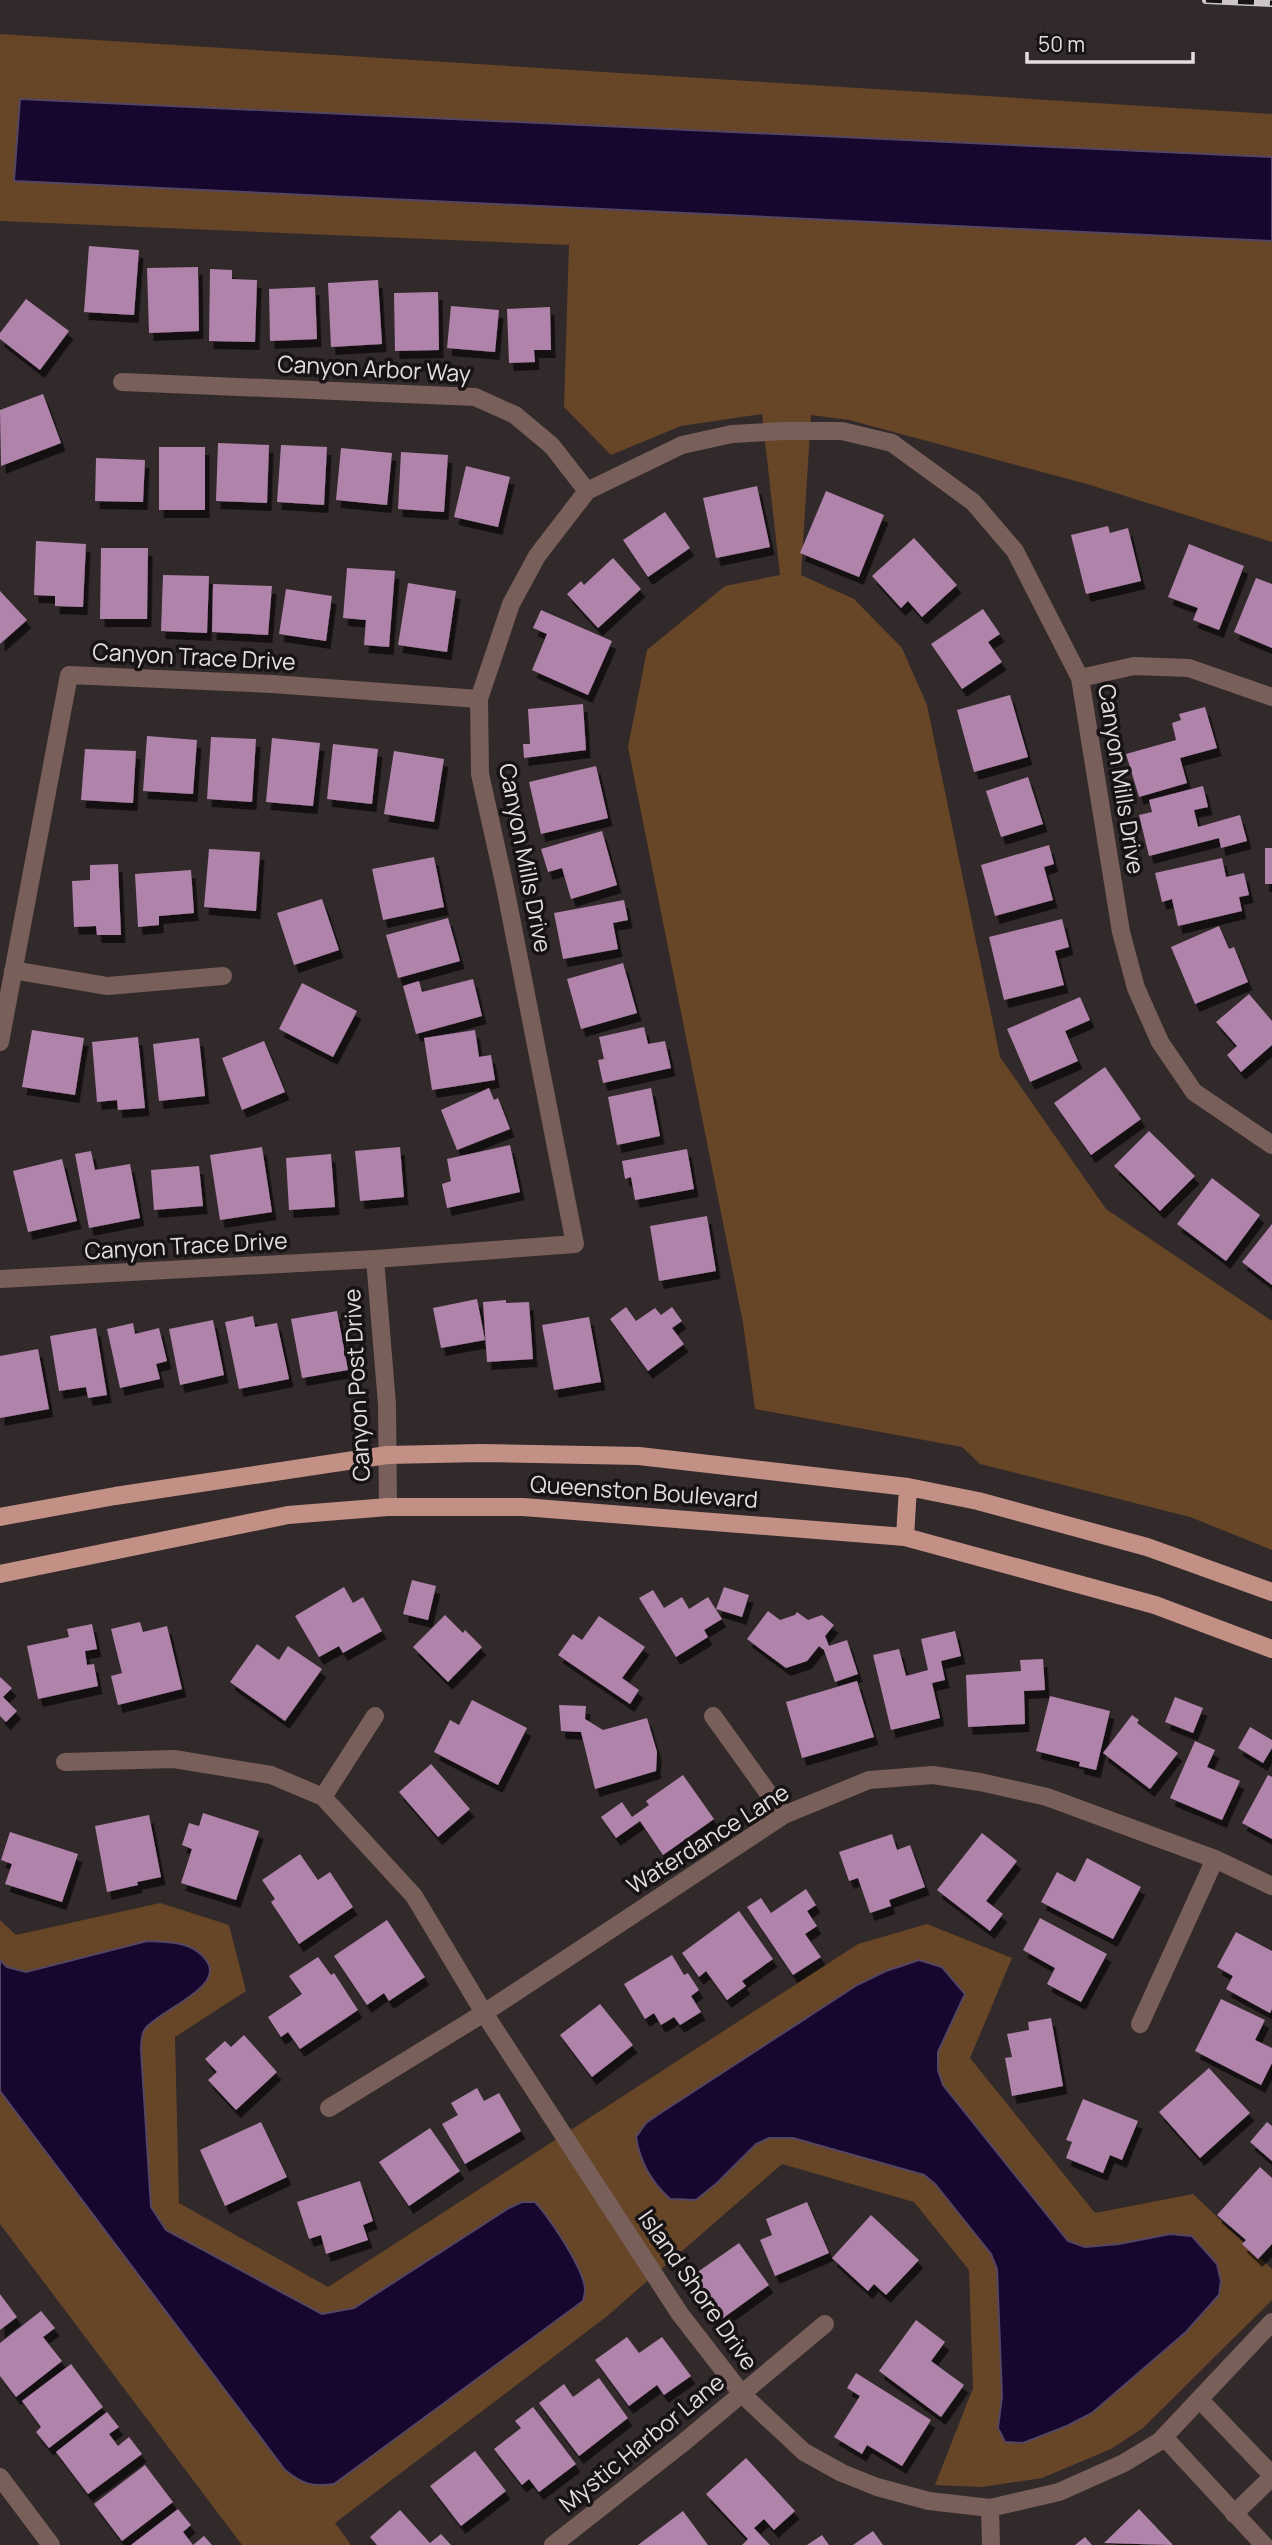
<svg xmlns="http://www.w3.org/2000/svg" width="1272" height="2545" viewBox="0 0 1272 2545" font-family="Manrope,sans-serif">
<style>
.green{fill:#674527}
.water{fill:#17062d;stroke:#544662;stroke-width:2}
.building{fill:#af83aa;filter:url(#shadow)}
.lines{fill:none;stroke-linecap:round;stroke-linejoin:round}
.minor{stroke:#785f5a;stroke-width:18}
.major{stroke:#c39086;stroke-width:18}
.rail-casing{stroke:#cdc7c8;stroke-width:8}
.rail{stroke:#171314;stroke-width:5;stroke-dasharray:16;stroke-linecap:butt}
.labels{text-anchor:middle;stroke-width:7;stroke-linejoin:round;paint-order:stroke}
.street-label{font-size:23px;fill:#e3ddde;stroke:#171314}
</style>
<defs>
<filter id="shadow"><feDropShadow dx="4.5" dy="8" stdDeviation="0" flood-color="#0009"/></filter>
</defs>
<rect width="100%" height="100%" fill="#32292b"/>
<!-- green -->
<path class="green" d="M0,34L1272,114V542L1087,484L849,420L811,415L801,575L854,599L902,648L927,705L1000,1057L1106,1209L1272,1321V1550L1190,1517L980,1464L962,1447L755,1409L743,1323L628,747L647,650L725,586L780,575L762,414L681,426L611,455L564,407L569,245L0,221Z
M160,1903L229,1925L246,1991L175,2037L179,2203L328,2287L858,1944L927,1924L1012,1958L970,2058L1095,2213L1193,2194L1272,2269V2300L1143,2428L1111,2449L1042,2478L982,2487L935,2485L973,2388L969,2270L914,2202L782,2164L606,2317L335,2523L351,2545H242L0,2224V1920L16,1935Z"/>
<!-- water -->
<path class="water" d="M20,99L1272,157V241L14,181Z
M147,1941C168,1942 193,1941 206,1960C227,1987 159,2010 145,2029C141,2034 141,2043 141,2050L151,2207L166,2230L322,2314L354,2308L509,2208L522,2202H535C549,2217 585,2270 585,2290C585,2294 584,2297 583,2301L334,2484C312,2487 302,2484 285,2470L0,2091V1960L7,1967L26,1972Z
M919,1960L942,1967L965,1994L938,2052V2070L943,2085L1068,2241L1085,2247L1119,2244L1170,2234L1192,2236L1217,2264L1221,2281L1219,2295L1186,2332L1092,2413L1067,2426L1023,2443L1005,2442L998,2428L1002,2396L997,2269L991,2254L935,2184L924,2175L793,2138H769L756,2144L717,2183L696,2200L670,2199C651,2182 640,2163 636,2137L646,2123L659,2114L857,1985L886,1971Z"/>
<!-- building -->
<path class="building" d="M89,246L139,250L134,315L84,312Z
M198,267L199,331L149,333L147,268Z
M210,269L232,270V279L257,280L255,342L209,341Z
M378,280L382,344L331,347L328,283Z
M315,287L317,339L270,341L269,289Z
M438,292L439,350L395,351L394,293Z
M26,299L69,331L40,370L0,339V333Z
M451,306L499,310L495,352L447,348Z
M550,307L551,350H534L535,362L509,363L507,309Z
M43,394L61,443L1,466L0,410Z
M218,443L269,445L267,503L216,501Z
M281,445L327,447L324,505L277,502Z
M159,447H205V510H159Z
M341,448L392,453L387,505L336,500Z
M401,452L448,455L444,512L398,509Z
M96,458L145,460L143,502L95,501Z
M466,466L510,477L498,527L454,517Z
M757,486L770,547L716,558L703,498Z
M826,491L884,515L859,577L800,553Z
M665,512L690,548L648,577L623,540Z
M1108,526L1110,533L1128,528L1141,581L1086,594L1071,535Z
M914,538L957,585L922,617L908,601L901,608L872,576Z
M36,541L86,544L83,607L55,606V596L34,595Z
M1189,544L1244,566L1219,630L1193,620L1198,608L1168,597Z
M101,548H148L147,619H100Z
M613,558L641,589L598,628L567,594L581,581L584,585Z
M347,568L395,571L389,647L364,645L366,620L343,618Z
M163,575L209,576L207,633L161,631Z
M1256,578L1272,584V648L1234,632Z
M408,583L456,591L447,652L398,645Z
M213,584L272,586L268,635L212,632Z
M286,589L332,596L326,641L279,634Z
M0,591L27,620L0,644Z
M983,609L1000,634L988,642L1002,662L962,689L931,644Z
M541,610L612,641L588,695L532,670L547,634L533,628Z
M1010,695L1028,757L974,772L957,710Z
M583,704L586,750L524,758L523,744H530L528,709Z
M1205,707L1217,748L1180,758L1187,783L1139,797L1126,754L1176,740L1172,723L1181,720L1179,714Z
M147,736L197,740L193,794L143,791Z
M211,737L256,739L252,802L207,799Z
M272,738L320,743L313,806L266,802Z
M333,744L378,749L372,804L327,799Z
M85,749L136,751L133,803L81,800Z
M394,751L444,759L434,822L384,814Z
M596,766L608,818L541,834L529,782Z
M1028,777L1043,824L1001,837L986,791Z
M1203,786L1208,807L1194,810L1198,827L1240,815L1247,841L1221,848L1219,838L1149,856L1139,815L1152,812L1149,800Z
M602,831L617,885L571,899L562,868L548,872L541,849Z
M1049,845L1054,864L1044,867L1053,900L995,916L981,865Z
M1265,848H1272V884H1265Z
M209,849L260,852L256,911L204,907Z
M434,857L444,907L383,920L372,869Z
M1222,858L1226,877L1244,873L1249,895L1239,897L1242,911L1178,926L1172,899L1162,902L1155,873Z
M118,864L121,935H97L96,926L74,927L72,881L90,880V865Z
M191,870L194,913L159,916V925L138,927L135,874Z
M322,899L339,950L294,965L277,913Z
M624,900L628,920L613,923L618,949L563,959L554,913Z
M448,918L460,961L398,978L386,935Z
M1062,919L1069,947L1055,951L1064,985L1004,1000L989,937Z
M1219,926L1229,949L1234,947L1248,982L1195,1004L1171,947Z
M623,963L637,1013L581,1029L567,979Z
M473,979L482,1016L416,1034L403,986L419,981L422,992Z
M302,983L357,1011L333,1057L279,1029Z
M1249,994L1272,1021V1045L1241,1072L1227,1055L1237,1046L1216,1022Z
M1080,997L1090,1020L1065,1031L1078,1061L1030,1082L1007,1029Z
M644,1027L648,1044L665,1041L671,1068L603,1083L598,1060L604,1059L599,1037Z
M32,1030L84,1038L75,1095L22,1087Z
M475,1030L479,1057L491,1055L495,1080L432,1090L424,1038Z
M138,1037L145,1108L118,1110L117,1100L97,1102L92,1042Z
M199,1038L205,1096L159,1101L153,1044Z
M264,1041L285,1092L242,1110L222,1058Z
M1105,1067L1141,1119L1091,1155L1054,1103Z
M489,1088L494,1100L498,1098L510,1129L457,1150L441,1110Z
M651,1088L660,1136L617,1145L608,1097Z
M1149,1131L1195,1176L1160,1211L1114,1166Z
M510,1145L520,1192L447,1208L442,1184L451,1181L447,1159Z
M262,1147L272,1212L220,1220L210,1155Z
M400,1147L404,1197L360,1201L355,1151Z
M687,1149L694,1189L635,1200L631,1177L625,1179L622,1161Z
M91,1151L95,1170L130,1164L140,1218L89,1228L75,1154Z
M331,1154L335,1207L289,1210L286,1158Z
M62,1159L77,1221L28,1232L13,1171Z
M199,1166L203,1206L154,1210L151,1170Z
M1212,1178L1260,1215L1226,1261L1177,1224Z
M707,1216L716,1271L659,1281L650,1226Z
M1272,1224V1285L1242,1262Z
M477,1299L485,1340L441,1348L433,1308Z
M506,1300V1303L529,1302L533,1359L487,1362L483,1302Z
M626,1307L636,1321L655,1308L661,1315L672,1307L682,1321L672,1328L684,1344L648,1371L610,1319Z
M337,1311L348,1370L302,1378L291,1319Z
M253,1316L255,1327L277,1323L289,1379L239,1389L225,1322Z
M589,1317L601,1382L554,1390L542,1325Z
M213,1320L224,1375L180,1385L169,1329Z
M133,1323L135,1334L159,1328L167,1361L156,1364L160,1379L120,1388L107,1329Z
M96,1328L107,1395L88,1398L86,1387L59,1391L50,1336Z
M38,1349L49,1409L0,1418V1356Z
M412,1580L436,1586L428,1620L403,1614Z
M344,1587L353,1603L363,1597L382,1631L343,1653L339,1646L319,1657L295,1616Z
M724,1587L749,1595L742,1617L716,1609Z
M653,1590L664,1608L682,1597L689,1609L708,1597L722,1619L704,1630L708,1637L676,1657L639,1598Z
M768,1611L780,1620L795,1615L797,1612L808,1620L822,1615L834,1625L825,1636L829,1646L847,1640L858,1674L835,1682L824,1650L819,1646L807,1661L786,1668L747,1639Z
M445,1615L463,1633L465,1630L482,1647L448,1682L413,1647Z
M599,1616L645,1647L622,1678L639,1690L630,1704L558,1655L573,1634L582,1640Z
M140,1622L143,1632L167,1626L182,1689L118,1705L111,1676L122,1673L111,1629Z
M92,1624L97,1649L85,1651L87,1665L94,1664L98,1686L38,1699L27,1646L69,1637L67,1629Z
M955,1631L961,1656L941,1661L945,1680L932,1683L940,1718L891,1730L873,1655L899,1649L906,1676L928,1670L921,1639Z
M257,1644L279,1660L288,1646L322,1669L285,1721L230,1682Z
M1043,1659L1045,1690L1024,1691L1025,1724L968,1727L966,1675L1021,1671L1020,1660Z
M0,1677L12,1688L3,1697L17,1711L6,1722L0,1716Z
M857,1681L874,1737L802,1758L786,1702Z
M1050,1696L1110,1711L1096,1770L1079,1766L1080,1762L1036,1751Z
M1175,1697L1203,1708L1193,1733L1165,1722Z
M472,1700L527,1728L498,1785L434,1752L450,1720L459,1725Z
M559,1705L586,1706L585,1719L603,1730L647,1718L657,1752L656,1771L595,1789L581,1732L561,1731Z
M1132,1715L1139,1720L1137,1723L1178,1753L1150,1789L1103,1753Z
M1250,1727L1272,1740V1748L1263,1763L1238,1748Z
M1195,1741L1215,1750L1207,1767L1240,1781L1222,1820L1170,1798Z
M431,1764L470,1809L438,1837L399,1792Z
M683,1775L714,1819L663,1855L640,1821L616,1838L601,1817L622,1802L632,1817L649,1805L646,1801Z
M1268,1775L1272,1777V1839L1242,1823Z
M203,1813L259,1831L236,1900L181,1883L192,1849L182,1845L189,1823L199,1826Z
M149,1815L161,1877L137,1882L138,1885L107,1892L95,1826Z
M10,1832L78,1854L62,1902L5,1884L12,1864L1,1860Z
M982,1833L1017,1861L986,1901L1003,1914L990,1931L937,1890Z
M892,1834L897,1850L910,1845L925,1887L889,1900L891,1906L870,1913L858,1878L849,1881L839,1852Z
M300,1854L318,1880L330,1872L353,1907L299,1944L271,1902L275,1899L262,1880Z
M1087,1858L1141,1887L1113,1939L1041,1902L1057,1872L1075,1882Z
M806,1889L816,1905L807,1911L817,1926L805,1934L821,1957L793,1975L747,1907L761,1898L771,1913Z
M739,1911L773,1959L742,1981L746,1986L727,2000L706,1971L699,1977L682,1953Z
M1040,1918L1107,1954L1081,2002L1047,1984L1055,1968L1023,1950Z
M387,1920L425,1977L389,2001L384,1993L367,2005L334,1956Z
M1236,1932L1272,1951V2009L1270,2013L1226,1989L1233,1976L1217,1967Z
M672,1955L684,1975L688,1973L699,1990L691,1996L701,2012L680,2025L674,2017L661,2025L654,2013L645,2019L624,1984Z
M318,1957L331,1975L334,1973L358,2010L300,2049L288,2032L281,2037L268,2017L302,1994L289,1976Z
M1221,1999L1265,2020L1255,2040L1272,2048V2063L1261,2085L1195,2051Z
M600,2004L633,2045L592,2077L560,2035Z
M1051,2018L1063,2086L1012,2096L1005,2058L1012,2057L1007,2034L1029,2030L1028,2022Z
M244,2035L277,2072L236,2110L208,2080L217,2072L205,2059L225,2041L231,2047Z
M1209,2068L1250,2113L1200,2158L1159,2112Z
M477,2088L484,2101L499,2093L521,2131L465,2164L442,2124L458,2115L451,2103Z
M1083,2099L1138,2121L1122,2160L1110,2155L1103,2173L1066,2158L1072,2142L1066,2140Z
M261,2122L287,2177L225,2206L200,2150Z
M1267,2122L1272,2126V2161L1250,2142Z
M430,2128L460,2171L409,2206L379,2162Z
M1260,2167L1272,2178V2244L1258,2259L1242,2244L1246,2240L1217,2215Z
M360,2181L373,2221L363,2225L368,2240L326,2254L321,2235L309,2239L297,2202Z
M807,2202L829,2253L775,2276L760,2240L772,2235L766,2219Z
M871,2215L919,2260L886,2295L874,2284L868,2291L832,2258Z
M739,2243L769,2285L719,2321L689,2278Z
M0,2294L17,2317L0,2330Z
M41,2311L55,2328L43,2337L62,2361L16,2397L0,2376V2343Z
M916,2320L945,2342L931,2361L964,2385L941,2417L879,2371Z
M627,2337L639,2353L662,2337L691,2376L664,2395L657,2385L629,2406L595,2360Z
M71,2364L103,2407L49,2448L36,2432L41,2427L22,2401Z
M856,2373L931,2420L902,2466L867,2445L862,2454L834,2437L860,2396L847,2388Z
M599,2378L628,2418L579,2456L539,2403L564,2384L573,2397Z
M533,2407L576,2464L539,2492L529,2479L522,2485L494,2449L521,2428L515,2421Z
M107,2412L119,2427L109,2434L118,2446L129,2437L142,2454L88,2494L56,2452Z
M475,2451L506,2491L461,2526L430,2486Z
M746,2458L795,2511L774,2530L764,2519L754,2528L770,2545H742L748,2539L706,2494Z
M145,2465L173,2502L122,2541L94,2504Z
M178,2509L191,2525L183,2532L193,2545L204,2536L212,2545H131Z
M1139,2509L1173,2545L1104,2543Z
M400,2510L430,2543L441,2534L451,2545H377L370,2537Z
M683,2511L708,2545H638Z
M873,2531L883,2545H853Z
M822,2535L829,2545H807Z
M1085,2537L1092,2545H1075Z"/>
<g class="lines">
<!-- minor -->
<path class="minor" d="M122,382L475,397L515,415L552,446L587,491
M1080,678L1134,666L1189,668L1272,697
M13,970L108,986L223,976
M0,1042L69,675L272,684L479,699
M375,1259L387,1404L388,1507
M0,1279L375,1259L575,1244L505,887L480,774L479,699L511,604L537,556L587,491L682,445L732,434L784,431H842L892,443L973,502L1015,551L1080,678L1121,932L1136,988L1160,1042L1194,1092L1272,1145
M713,1716L784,1815
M65,1762L174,1759L271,1775L323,1797L414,1896L484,2013L680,2314L742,2394L804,2452L842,2473L877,2487L929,2501L990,2508L1059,2492L1124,2463L1160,2441L1272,2322
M323,1797L375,1716
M1140,2024L1215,1859
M329,2108L484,2013L784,1815L869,1780L933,1775L980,1782L1047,1797L1215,1859L1272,1886
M1200,2400L1272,2475
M1164,2437L1264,2545
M0,2477L51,2545
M990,2508L991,2545
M1234,2514L1272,2477
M553,2545L683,2443L825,2324"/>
<!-- major -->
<path class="major" d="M0,1517L115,1496L387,1455L481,1453L639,1456L908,1487L978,1501L1147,1547L1272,1592
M905,1537L908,1487
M0,1574L288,1515L388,1507H523L905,1537L1155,1605L1272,1649"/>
<defs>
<path id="rail" d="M1206,0L1272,3"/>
</defs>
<!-- rail casing -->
<use href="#rail" class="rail-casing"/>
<!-- rail -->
<use href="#rail" class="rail"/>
</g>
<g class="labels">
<!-- street labels -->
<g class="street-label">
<text transform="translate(374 369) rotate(3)" y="8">Canyon Arbor Way</text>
<text transform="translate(194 657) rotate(3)" y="8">Canyon Trace Drive</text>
<text transform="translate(1121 779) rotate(81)" y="8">Canyon Mills Drive</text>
<text transform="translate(525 858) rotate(79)" y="8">Canyon Mills Drive</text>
<text transform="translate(186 1246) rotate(-3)" y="8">Canyon Trace Drive</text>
<text transform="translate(357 1385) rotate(-93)" y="8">Canyon Post Drive</text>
<text transform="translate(644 1492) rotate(4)" y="8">Queenston Boulevard</text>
<text transform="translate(708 1839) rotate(-32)" y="8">Waterdance Lane</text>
<text transform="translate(698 2290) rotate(55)" y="8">Island Shore Drive</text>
<text transform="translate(642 2443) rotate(-39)" y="8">Mystic Harbor Lane</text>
</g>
</g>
<!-- scale -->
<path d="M1027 52v10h166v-10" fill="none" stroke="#e3ddde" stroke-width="3.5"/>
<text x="1038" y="52" font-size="21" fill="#e3ddde" stroke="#171314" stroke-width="5" paint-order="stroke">50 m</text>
</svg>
